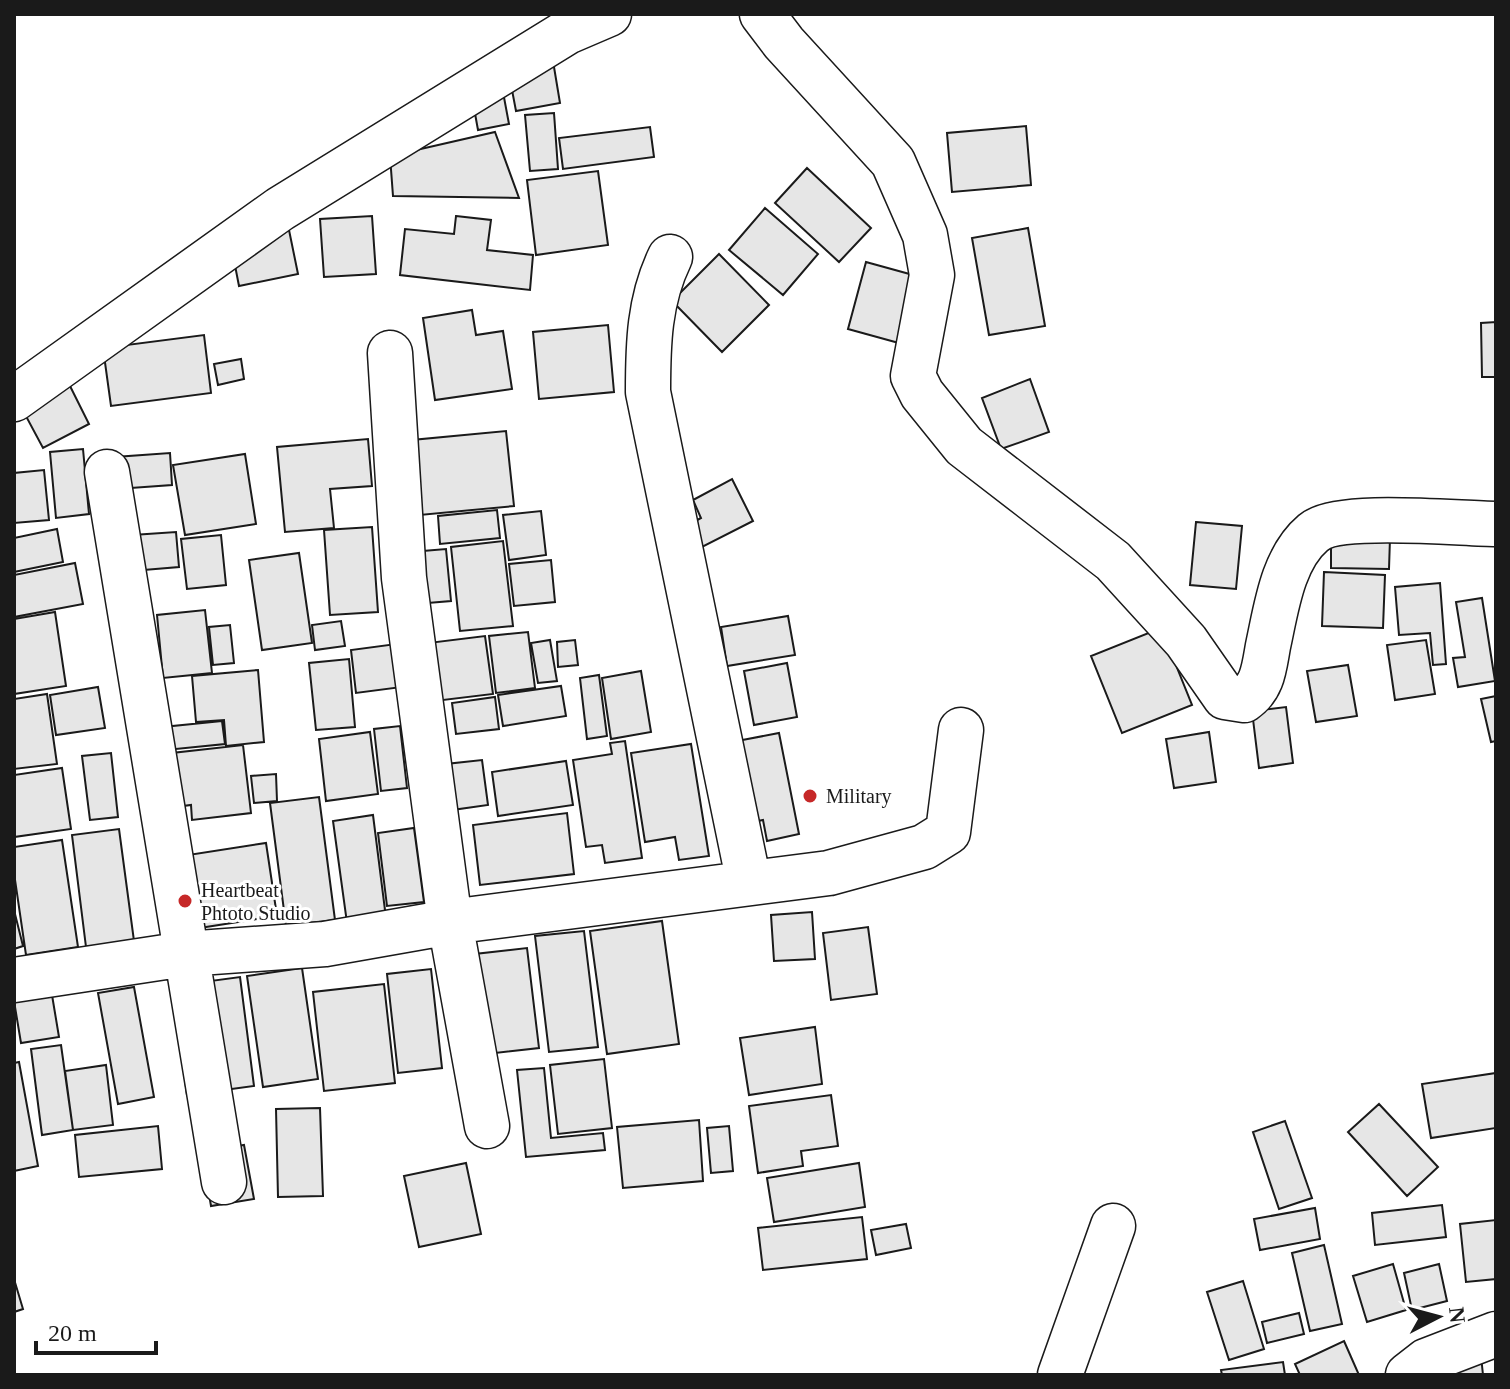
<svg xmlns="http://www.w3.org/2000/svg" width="1510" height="1389" viewBox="0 0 1510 1389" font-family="Georgia,serif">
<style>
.building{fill:#e6e6e6;stroke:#1a1a1a;stroke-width:2}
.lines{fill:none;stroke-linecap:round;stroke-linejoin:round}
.minor-casing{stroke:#1a1a1a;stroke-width:47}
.minor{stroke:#fff;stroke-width:44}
.poi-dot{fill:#c62828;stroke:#fff;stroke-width:3}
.labels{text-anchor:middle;stroke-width:6;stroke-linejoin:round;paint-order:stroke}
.poi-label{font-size:20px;fill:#1a1a1a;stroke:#fff;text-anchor:start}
</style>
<rect width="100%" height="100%" fill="#fff"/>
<!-- building -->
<path class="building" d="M553,61L560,103L516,111L508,69Z
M503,92L509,124L478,130L472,97Z
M554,113L558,169L530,171L525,115Z
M1026,126L1031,185L952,192L947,133Z
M650,127L654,157L563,169L559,138Z
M495,132L519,198L393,196L390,156Z
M807,168L871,228L839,262L775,203Z
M598,171L608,245L536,255L527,180Z
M765,208L818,254L783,295L729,250Z
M372,216L376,274L324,277L320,219Z
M456,216L491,220L487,250L533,255L530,290L400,275L405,229L454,234Z
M1028,228L1045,326L989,335L972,238Z
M289,230L298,274L239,286L232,250L243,239Z
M719,254L769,305L722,352L672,301Z
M866,262L924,278L906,345L848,329Z
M472,310L476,335L503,331L512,389L435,400L423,318Z
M1496,322V377H1482L1481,323Z
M608,325L614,392L539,399L533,332Z
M204,335L211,393L111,406L103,348Z
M241,359L244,379L218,385L214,364Z
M1030,379L1049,432L1001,449L982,398Z
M67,380L89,424L43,448L20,405Z
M506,431L514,506L420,515L412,440Z
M368,439L372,486L330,489L334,528L285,532L277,447Z
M83,449L89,514L56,518L50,452Z
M170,453L172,485L117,489L115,457Z
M245,454L256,524L185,535L173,465Z
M44,470L49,520L14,523V473Z
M732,479L753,521L702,547L690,524L701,518L693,500Z
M497,510L500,538L440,544L438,516Z
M541,511L546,555L509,560L503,515Z
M1196,522L1242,526L1236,589L1190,585Z
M372,527L378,612L330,615L324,530Z
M57,529L63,562L14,572V538Z
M176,532L179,567L120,572L118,536Z
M221,535L226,585L187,589L181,539Z
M1331,537L1390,538L1389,569L1331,568Z
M503,541L513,626L460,631L451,547Z
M446,549L451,601L416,604L411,552Z
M299,553L312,643L262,650L249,560Z
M551,560L555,602L514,606L509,564Z
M75,563L83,604L14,617V575Z
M1324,572L1385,575L1383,628L1322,626Z
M1440,583L1446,664L1433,665L1430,633L1399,635L1395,587Z
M1482,598L1495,681L1458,687L1453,658L1465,657L1456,602Z
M205,610L212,673L163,678L157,615Z
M55,612L66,686L14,694V619Z
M788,616L795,655L727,666L721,627Z
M341,621L345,646L315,650L312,625Z
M230,625L234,663L213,665L209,627Z
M1161,628L1192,705L1122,733L1091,656Z
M528,632L535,688L496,693L489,636Z
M485,636L493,694L435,701L428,643Z
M550,640L557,681L538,683L531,643Z
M575,640L578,665L558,667L557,642Z
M1426,640L1435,694L1395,700L1387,645Z
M396,644L402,687L356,693L351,650Z
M349,659L355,727L316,730L309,663Z
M787,663L797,717L754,725L744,671Z
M1348,665L1357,716L1316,722L1307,671Z
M258,670L264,742L226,746L224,720L196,722L192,676Z
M641,671L651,732L611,739L602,678Z
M599,675L607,736L587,739L580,678Z
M561,686L566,716L503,726L498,695Z
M98,687L105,728L56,735L50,695Z
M47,694L57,764L14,769V699Z
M1496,696V741L1491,742L1481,699Z
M495,697L499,729L456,734L452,703Z
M1286,707L1293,763L1259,768L1252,711Z
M222,721L225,744L166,750L163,727Z
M400,726L407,788L381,791L374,729Z
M370,732L378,794L326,801L319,739Z
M1209,732L1216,782L1174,788L1166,739Z
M779,733L799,834L767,841L763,820L753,822L737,741Z
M625,741L642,858L605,863L602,845L586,847L573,760L612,754L610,743Z
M691,744L709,856L679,860L675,837L645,842L631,753Z
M243,745L251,813L192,820L191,805L168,808L163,754Z
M111,753L118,817L90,820L82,756Z
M482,760L488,805L452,810L446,764Z
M566,761L573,805L498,816L492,772Z
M62,768L71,829L14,837V775Z
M276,774L277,801L254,803L251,776Z
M319,797L335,920L286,926L270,803Z
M567,813L574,874L480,885L473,825Z
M373,815L386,918L347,923L333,821Z
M414,828L424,902L387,906L378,833Z
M119,829L134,941L86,947L72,835Z
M62,840L78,947L26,955L14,873V847Z
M266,843L277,916L167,933L156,860Z
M14,910L23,946L14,949Z
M812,912L815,959L774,961L771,915Z
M662,921L679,1044L607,1054L590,931Z
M868,927L877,994L831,1000L823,933Z
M584,931L598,1047L549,1052L535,936Z
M527,948L539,1048L478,1055L466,955Z
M302,968L318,1079L263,1087L247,976Z
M431,969L442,1068L398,1073L387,974Z
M240,977L254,1086L187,1095L173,986Z
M384,984L395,1083L324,1091L313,992Z
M134,987L154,1097L118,1104L98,993Z
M52,995L59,1037L21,1043L14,1001Z
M815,1027L822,1084L749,1095L740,1038Z
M61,1045L73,1130L42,1135L31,1049Z
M604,1059L612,1128L558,1134L550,1065Z
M19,1062L38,1166L14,1171V1063Z
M106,1065L113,1125L73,1130L65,1071Z
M544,1068L551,1138L603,1133L605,1150L526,1157L517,1070Z
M1496,1073V1128L1431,1138L1422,1084Z
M831,1095L838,1146L801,1151L803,1166L758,1173L749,1106Z
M1379,1104L1438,1167L1407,1196L1348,1132Z
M320,1108L323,1196L278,1197L276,1109Z
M699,1120L703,1181L623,1188L617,1127Z
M1285,1121L1312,1198L1279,1209L1253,1132Z
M158,1126L162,1169L79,1177L75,1135Z
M729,1126L733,1171L711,1173L707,1128Z
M244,1145L254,1199L211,1206L202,1152Z
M466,1163L481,1234L419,1247L404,1176Z
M859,1163L865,1207L774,1222L767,1178Z
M1442,1205L1446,1237L1375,1245L1372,1213Z
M1315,1208L1320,1239L1260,1250L1254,1219Z
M862,1217L867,1259L763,1270L758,1228Z
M1496,1220V1279L1466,1282L1460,1224Z
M906,1224L911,1248L876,1255L871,1230Z
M1324,1245L1342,1324L1310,1331L1292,1253Z
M1393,1264L1406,1310L1367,1322L1353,1276Z
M1439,1264L1447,1301L1412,1310L1404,1273Z
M14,1279L23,1309L14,1312Z
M1243,1281L1264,1349L1229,1360L1207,1292Z
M1299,1313L1304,1334L1267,1343L1262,1322Z
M1344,1341L1359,1375H1300L1295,1364Z
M1481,1356L1483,1375H1447Z
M1283,1362L1285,1375H1222L1221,1370Z"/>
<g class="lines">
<defs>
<path id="minor" d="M762,14L784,43L893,162L925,235L932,275L913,376L922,394L964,446L1113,561L1186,641L1225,697L1244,700C1263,687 1264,668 1268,646C1276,610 1282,559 1313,533C1338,511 1459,524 1496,524
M670,257C649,300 648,344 648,392L749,883
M390,353L404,578L450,922L487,1126
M14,399L280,209L567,32L609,14
M107,472L224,1182
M14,980L185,954L325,944L450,922L829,873L924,847L948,832L961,730
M1060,1375L1113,1226
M1408,1375L1426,1361L1496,1334"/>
</defs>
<!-- minor casing -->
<use href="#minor" class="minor-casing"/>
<!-- minor -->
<use href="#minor" class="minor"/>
</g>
<!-- markers -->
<g class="poi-dot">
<circle cx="810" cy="796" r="8"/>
<circle cx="185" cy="901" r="8"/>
</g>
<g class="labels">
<!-- poi labels -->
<g class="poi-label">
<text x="826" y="803">Military</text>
<text x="201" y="897">Heartbeat<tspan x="201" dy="23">Phtoto Studio</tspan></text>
</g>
</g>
<!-- border -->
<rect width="1510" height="1389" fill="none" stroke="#1a1a1a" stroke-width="32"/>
<!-- north arrow -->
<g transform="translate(1438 1317) rotate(84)" stroke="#ffffff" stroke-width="6" paint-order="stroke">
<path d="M0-6L14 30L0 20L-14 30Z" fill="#1a1a1a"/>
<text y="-12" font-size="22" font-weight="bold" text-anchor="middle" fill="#1a1a1a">N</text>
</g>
<!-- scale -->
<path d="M36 1341v12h120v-12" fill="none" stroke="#1a1a1a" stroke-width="4"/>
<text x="48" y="1341" font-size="24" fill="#1a1a1a" stroke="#ffffff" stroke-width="6" paint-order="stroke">20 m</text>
</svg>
